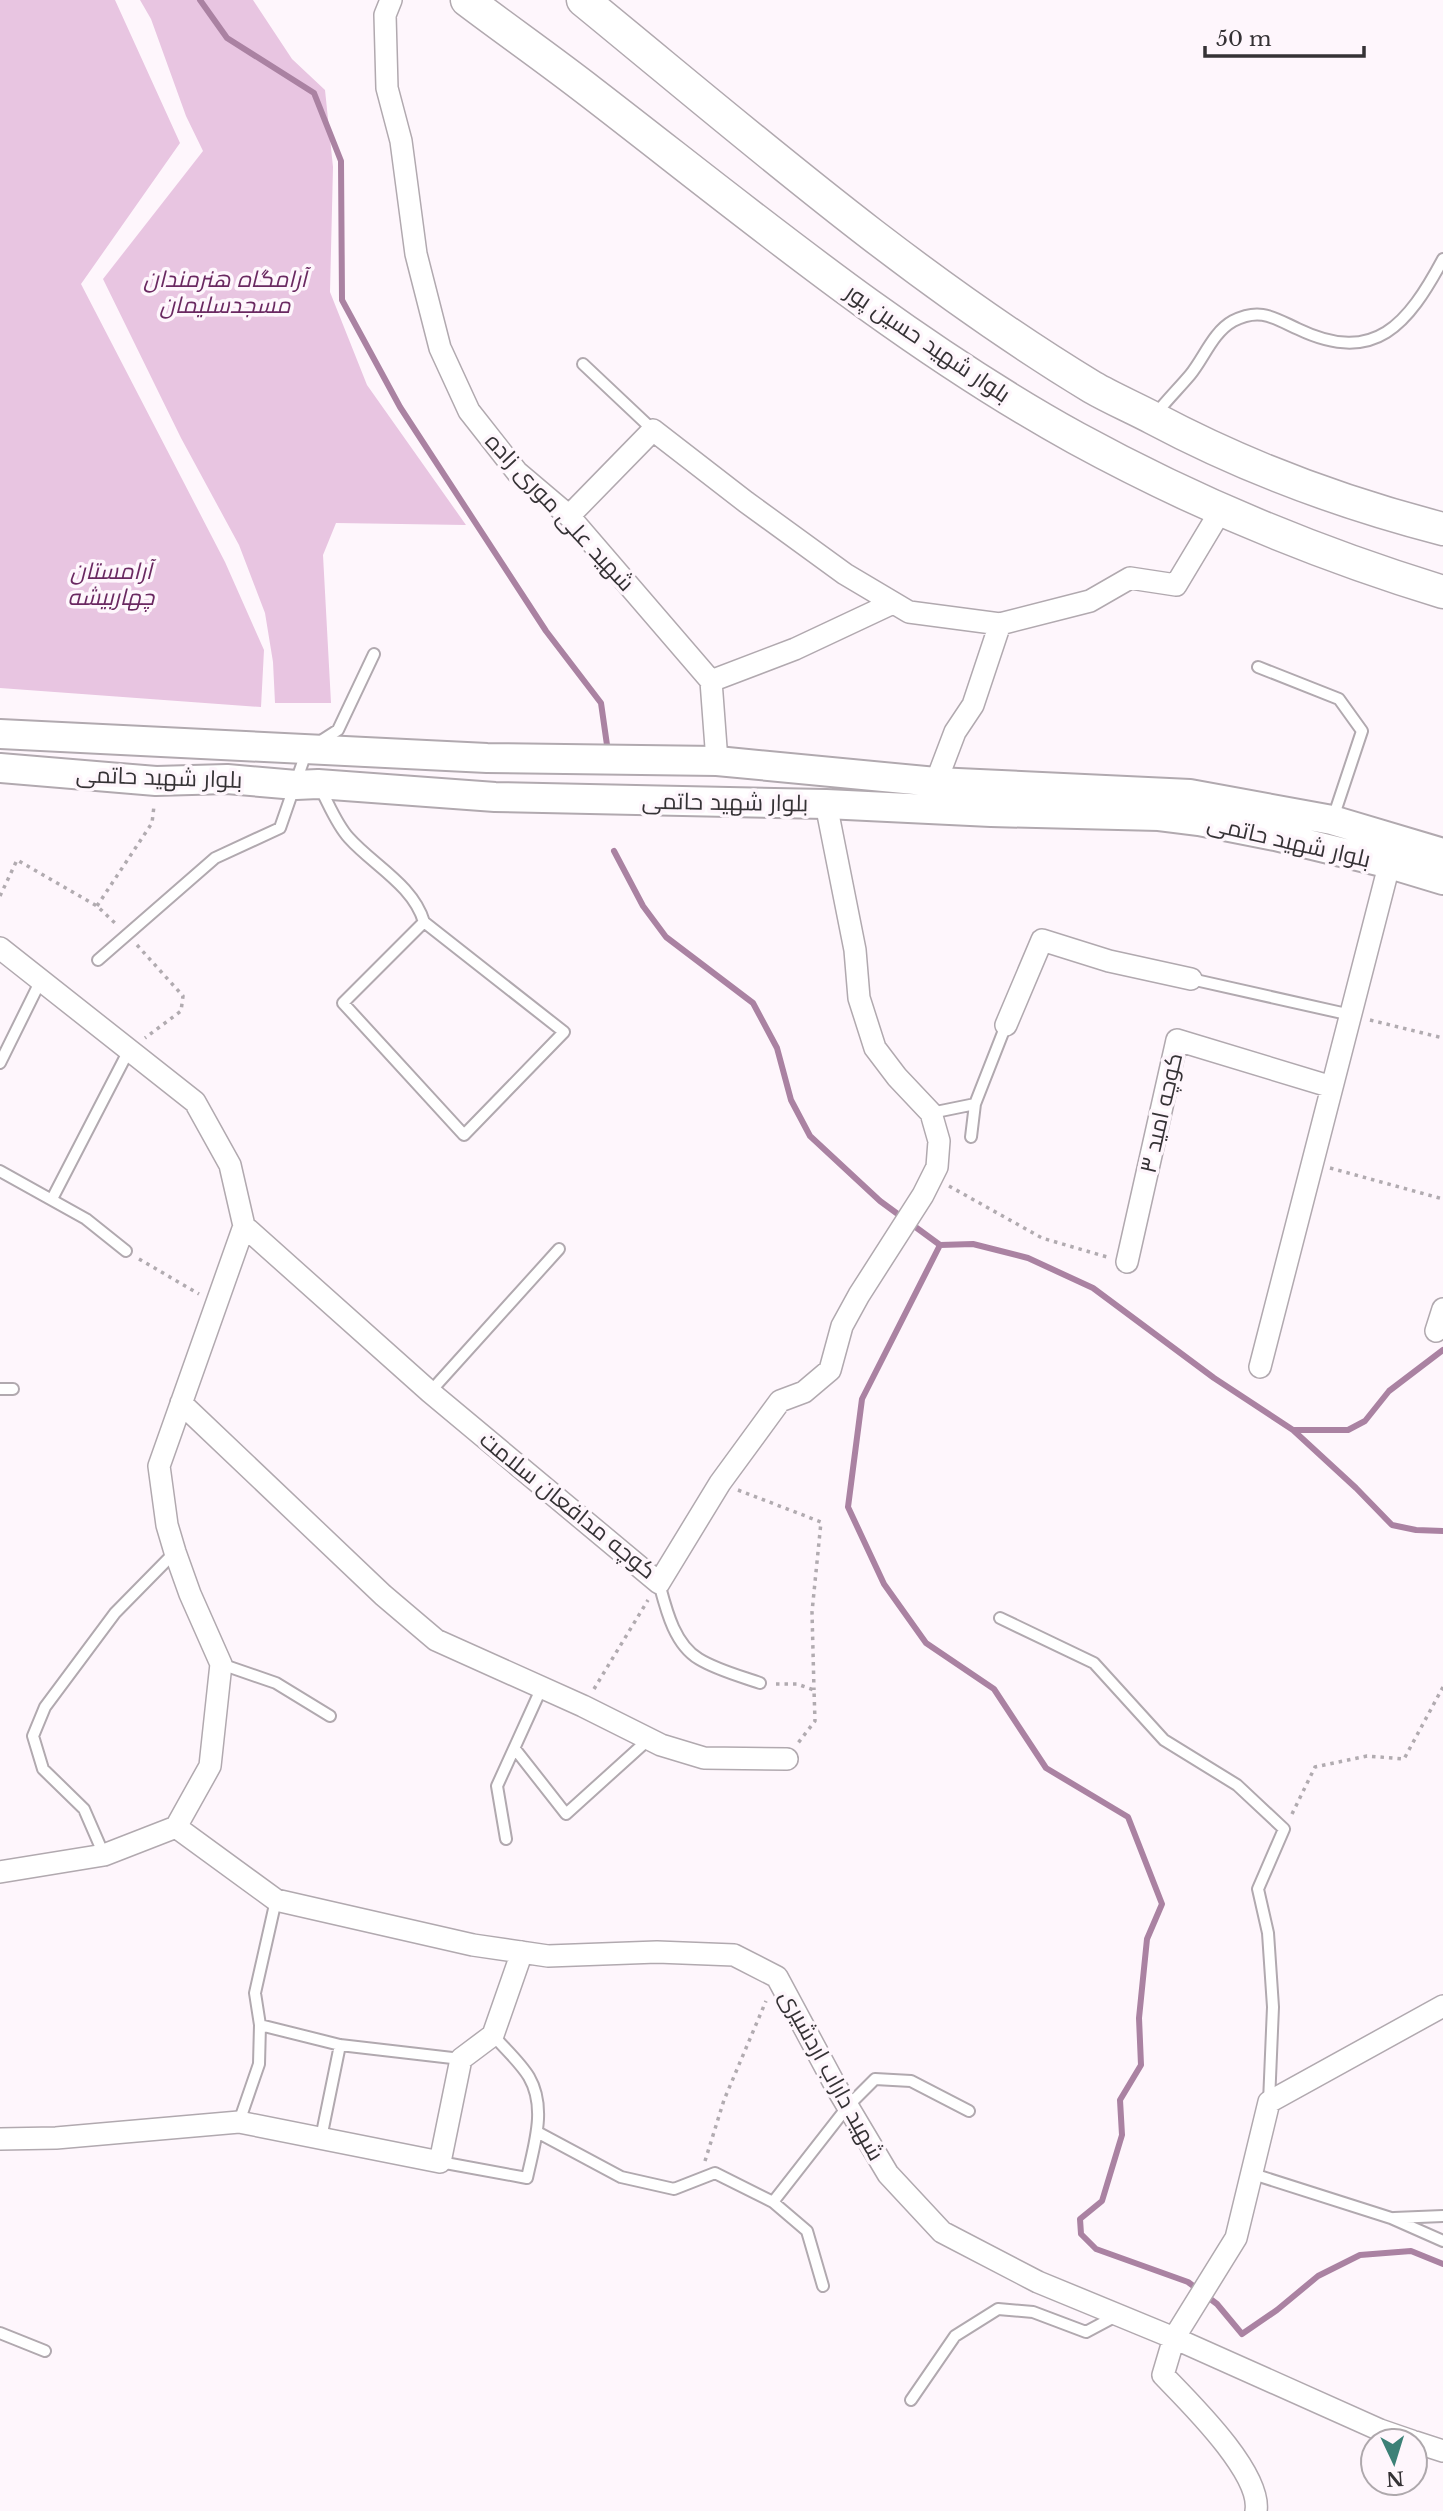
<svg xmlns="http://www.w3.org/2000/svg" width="1443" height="2511" viewBox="0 0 1443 2511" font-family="'Libre Baskerville',Cairo,serif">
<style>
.green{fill:#e8c5e1}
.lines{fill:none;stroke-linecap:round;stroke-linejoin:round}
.stream{stroke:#aa82a2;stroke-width:6}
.service-casing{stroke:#b1a9af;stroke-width:14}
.minor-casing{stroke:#b1a9af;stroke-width:24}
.secondary-casing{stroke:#b1a9af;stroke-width:32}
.primary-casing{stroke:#b1a9af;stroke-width:35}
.path{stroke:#b1abb0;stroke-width:3.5;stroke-dasharray:3.5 5;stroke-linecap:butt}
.service{stroke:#fff;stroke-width:10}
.minor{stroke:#fff;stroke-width:21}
.secondary{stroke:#fff;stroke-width:28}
.primary{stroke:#fff;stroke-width:32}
.labels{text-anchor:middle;stroke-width:7;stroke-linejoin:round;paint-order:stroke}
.park-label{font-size:23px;font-style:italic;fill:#6a2961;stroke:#fef6fc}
.street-label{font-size:23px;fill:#353235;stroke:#fef6fc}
</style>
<rect width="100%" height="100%" fill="#fef6fc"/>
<!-- green -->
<path class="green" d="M0,0H115L180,143L81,284L225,562L264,650L261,707L0,688Z
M140,0H253L292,59L325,90L333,167L330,292L367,385L466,525L336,523L323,555L331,703H275L273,662L265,613L239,545L181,438L103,279L203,151L186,116L151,19Z"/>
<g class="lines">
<!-- stream -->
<path class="stream" d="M200,0L227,38L314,93L341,161L342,300L400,407L546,631L601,703L608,752
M614,851L643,906L666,937L753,1003L777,1048L791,1100L810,1136L880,1201L940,1245L973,1244L1028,1258L1093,1288L1214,1378L1293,1430L1356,1488L1392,1525L1416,1530L1443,1531
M940,1245L862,1399L848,1507L884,1584L926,1643L994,1689L1046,1768L1128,1817L1162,1904L1147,1939L1139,2018L1141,2065L1120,2100L1122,2135L1102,2201L1080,2219L1081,2234L1096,2249L1188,2282L1217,2304L1242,2334L1277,2310L1318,2276L1360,2255L1411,2251L1443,2264
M1293,1430H1348L1365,1421L1389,1391L1443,1350"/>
<defs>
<path id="service" d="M583,364L653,430
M1155,415C1166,401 1179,388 1190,375C1204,358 1213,332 1233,321C1260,307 1274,318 1298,329C1375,366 1408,324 1443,259
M1258,667L1339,699L1362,731L1333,818
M319,786C328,802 336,824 349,838C373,865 413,885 424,922L564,1032L464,1135L343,1003L424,922
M98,960L215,858L280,828L307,750L338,730L374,654
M1191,979L1351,1015
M0,1063L41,980
M931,1113L975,1104
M971,1137L975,1104L1006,1025
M0,1171L86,1219L126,1251
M52,1199L129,1050
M0,1389H13
M430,1392L559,1249
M659,1583C666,1609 674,1644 699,1659C717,1670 740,1676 760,1683
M1000,1618L1094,1663L1164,1740L1237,1785L1284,1829L1258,1889L1268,1933L1273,2007L1269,2102
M221,1664L276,1683L330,1716
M515,1749L566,1814L649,1739
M506,1839L497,1786L542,1687
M104,1855L84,1809L43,1769L33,1736L45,1707L115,1613L175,1552
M276,1900L255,1993L260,2025L340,2045L461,2059
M239,2122L259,2064L260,2025
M537,2132L621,2177L674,2189L715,2173L773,2202
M321,2138L340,2045
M440,2162L527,2178C534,2145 547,2108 529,2077C520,2062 504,2048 493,2035
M1253,2174L1391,2218L1443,2241
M1394,2218L1443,2216
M823,2286L807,2231L773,2202L848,2106L875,2079L911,2081L969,2111
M0,2333L45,2351
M911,2400L955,2336L998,2309L1033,2312L1086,2332L1116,2316"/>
<path id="minor" d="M391,0L385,15L387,88L401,141L416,254L440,348L469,411L517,472L569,516L711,681L717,761
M569,516L653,430L746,502L845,574L909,612L1000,624L1090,601L1130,578L1176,585L1221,510
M711,681L795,649L893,603
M936,782L955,732L973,705L1000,624
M0,948L195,1102L230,1165L244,1226L159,1466L167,1525L175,1552L190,1594L221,1664L210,1766L176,1827L104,1855L0,1872
M1006,1025L1042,940L1109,961L1191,979
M244,1226L430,1392L659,1583L720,1483L780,1401L804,1392L830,1370L842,1326L859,1295L923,1195L937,1167L939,1141L931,1113L897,1077L875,1048L859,998L855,950L826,804
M1127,1262L1177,1040L1332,1087
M1436,1331L1443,1309
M1260,1367L1393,850
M181,1403L383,1595L436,1640L583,1706L661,1745L704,1758L787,1759
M176,1827L276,1900L473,1945L548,1956L657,1952L734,1955L777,1977L835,2085L888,2174L942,2232L1038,2282L1174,2338L1380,2430L1412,2441
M0,2139L56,2138L239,2122L440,2162L461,2059L493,2035L522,1952
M1415,2442L1443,2451
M1256,2511C1262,2473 1189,2402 1163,2375L1174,2338L1236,2238L1269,2102L1443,2006"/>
<path id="secondary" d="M0,734L487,758L717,761L936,782L1190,794L1332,820L1443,853
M0,768L156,781L227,779L296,785L318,784L495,797L826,804L991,812L1159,816L1199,821L1275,836L1390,864L1443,880"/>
<path id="primary" d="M467,0C508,31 551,61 592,93C749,214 902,342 1076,438C1193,502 1315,553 1443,592
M583,0C748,135 909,276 1092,387C1111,398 1132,407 1153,418C1245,467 1342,503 1443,529"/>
</defs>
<!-- service casing -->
<use href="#service" class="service-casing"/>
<!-- minor casing -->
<use href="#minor" class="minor-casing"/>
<!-- secondary casing -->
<use href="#secondary" class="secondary-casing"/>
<!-- primary casing -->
<use href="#primary" class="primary-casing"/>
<!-- path -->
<path class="path" d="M0,896L17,860L97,906L117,925
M97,906L152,823L154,806
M137,945L183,996L181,1011L145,1038
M1370,1020L1443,1038
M1330,1168L1443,1199
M949,1186L1042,1238L1107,1257
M139,1259L199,1294
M738,1490L821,1522L812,1612L814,1690
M776,1684H797L814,1690L815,1721L798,1743
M594,1689L648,1600
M1292,1814L1315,1767L1367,1756L1404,1759L1443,1687
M705,2161L724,2100L766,2001"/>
<!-- service -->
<use href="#service" class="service"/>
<!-- minor -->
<use href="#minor" class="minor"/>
<!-- secondary -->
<use href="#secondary" class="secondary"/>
<!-- primary -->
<use href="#primary" class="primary"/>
</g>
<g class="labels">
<!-- park labels -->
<g class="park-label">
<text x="225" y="287">آرامگاه هنرمندان<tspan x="225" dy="26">مسجدسلیمان</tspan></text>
<text x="111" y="579">آرامستان<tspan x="111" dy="26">چهاربیشه</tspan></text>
</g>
<!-- street labels -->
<g class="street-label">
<text transform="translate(928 343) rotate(34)" y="8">بلوار شهيد حسین پور</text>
<text transform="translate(560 512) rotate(47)" y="8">شهید علی موری زاده</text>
<text transform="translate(159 777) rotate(2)" y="8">بلوار شهید حاتمی</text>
<text transform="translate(725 802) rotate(1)" y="8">بلوار شهید حاتمی</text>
<text transform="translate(1289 841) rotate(13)" y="8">بلوار شهید حاتمی</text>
<text transform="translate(1161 1113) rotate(-77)" y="8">کوچه امید ۳</text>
<text transform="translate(568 1505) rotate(39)" y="8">کوچه مدافعان سلامت</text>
<text transform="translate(832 2075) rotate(61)" y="8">شهید داراب اردشیری</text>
</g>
</g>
<!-- north arrow -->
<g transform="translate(1394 2462) rotate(176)"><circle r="33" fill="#fef6fc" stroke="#aea8ac" stroke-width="2"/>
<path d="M0-5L12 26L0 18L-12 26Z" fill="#3c8177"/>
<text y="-10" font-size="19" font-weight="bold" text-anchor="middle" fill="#353235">N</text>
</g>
<!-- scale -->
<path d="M1205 46v10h159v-10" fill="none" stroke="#353235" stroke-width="3.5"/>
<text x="1216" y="46" font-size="21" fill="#353235" stroke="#fef6fc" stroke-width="5" paint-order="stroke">50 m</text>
</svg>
